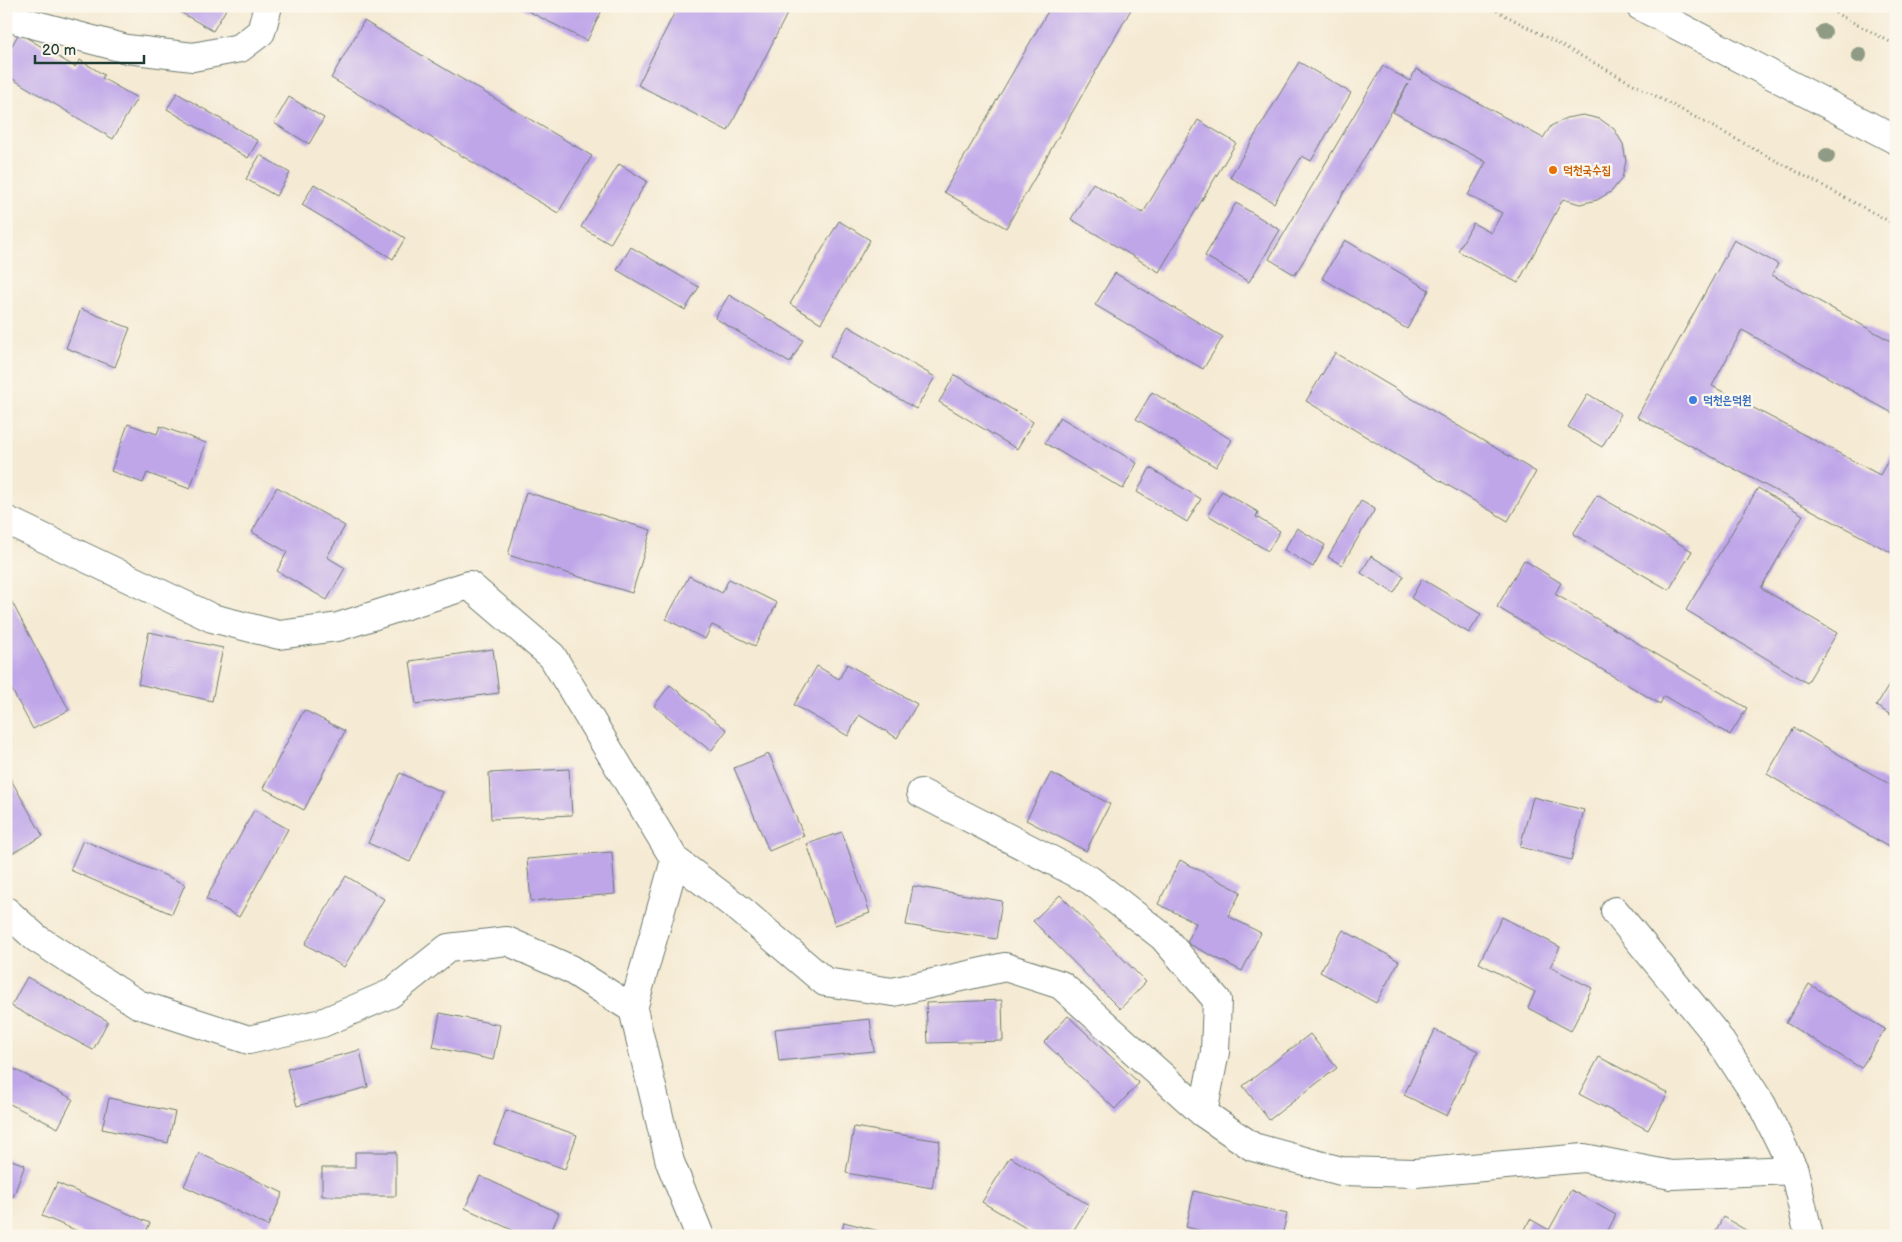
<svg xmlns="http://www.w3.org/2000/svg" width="1902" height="1242" viewBox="0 0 1902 1242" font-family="'Balsamiq Sans','Poor Story',sans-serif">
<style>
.building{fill:#bfa6e9}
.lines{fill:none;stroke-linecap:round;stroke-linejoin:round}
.street-casing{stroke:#6a7a6c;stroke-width:30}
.primary-casing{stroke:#6a7a6c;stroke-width:30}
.path{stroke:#6a7a6c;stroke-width:3;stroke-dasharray:1 4;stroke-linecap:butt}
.street{stroke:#fff;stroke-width:28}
.primary{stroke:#fff;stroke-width:28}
.tree{fill:#8f9b84}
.food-dot{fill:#e8710a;stroke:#fbf7ec;stroke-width:2}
.shop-dot{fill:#3f7fe0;stroke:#fbf7ec;stroke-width:2}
.labels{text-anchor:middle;stroke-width:5;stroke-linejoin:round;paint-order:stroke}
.food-label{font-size:12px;font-weight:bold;fill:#c56008;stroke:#fbf7ec;text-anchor:start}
.shop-label{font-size:12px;font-weight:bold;fill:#366cbe;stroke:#fbf7ec;text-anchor:start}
</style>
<rect width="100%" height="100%" fill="#fbf7ec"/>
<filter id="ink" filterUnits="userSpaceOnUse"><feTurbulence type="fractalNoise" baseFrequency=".02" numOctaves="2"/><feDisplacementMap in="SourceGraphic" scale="10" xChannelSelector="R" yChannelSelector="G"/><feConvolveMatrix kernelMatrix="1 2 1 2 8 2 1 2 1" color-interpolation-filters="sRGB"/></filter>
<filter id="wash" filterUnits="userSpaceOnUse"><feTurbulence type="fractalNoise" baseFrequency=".0096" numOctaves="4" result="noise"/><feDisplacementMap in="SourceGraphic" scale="20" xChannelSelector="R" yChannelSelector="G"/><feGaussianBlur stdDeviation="1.12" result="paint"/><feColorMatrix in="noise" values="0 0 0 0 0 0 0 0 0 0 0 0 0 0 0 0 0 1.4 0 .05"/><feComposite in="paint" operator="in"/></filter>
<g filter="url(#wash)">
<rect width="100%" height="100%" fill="#f5ead3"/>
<g id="blocks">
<!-- building -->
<path class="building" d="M174,6H228L213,31L173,8Z
M518,6H604L587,41Z
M678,6H791L728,131L638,85Z
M1051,6H1133L1006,228L944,192Z
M364,21L592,156L558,213L331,78Z
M19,33L75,67L80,60L104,75L102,78L137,98L113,139L6,75V56Z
M1299,62L1351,93L1311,161L1302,156L1274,203L1230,177Z
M1383,66L1410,81L1416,69L1543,138L1551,126L1566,118L1583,115L1600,119L1614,129L1623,144L1626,161L1622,178L1612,191L1597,200L1580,204L1563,199L1518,283L1458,251L1473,223L1491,233L1502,213L1468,195L1486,162L1393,112L1408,84L1295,275L1269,259Z
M177,93L258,141L248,158L167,109Z
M289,97L324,118L309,144L274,123Z
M1198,120L1236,143L1159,272L1071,219L1093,183L1143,213Z
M260,155L290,173L276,196L246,179Z
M619,164L647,181L610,244L581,227Z
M314,184L405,238L393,259L302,205Z
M1236,203L1280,230L1249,282L1205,256Z
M839,221L870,240L821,323L790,304Z
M1345,240L1429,290L1407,329L1322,278Z
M1734,240L1778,264L1772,275L1896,344V415L1742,330L1712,386L1880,475L1896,446V555L1637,417Z
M631,247L699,287L685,310L617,270Z
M1115,273L1223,337L1203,369L1095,305Z
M729,295L803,340L790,363L715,318Z
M81,309L130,328L115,367L66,348Z
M848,326L935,377L916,409L830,357Z
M1335,353L1536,472L1508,521L1306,401Z
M955,375L1033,422L1017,449L939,402Z
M1152,392L1232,440L1216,467L1136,419Z
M1588,394L1621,414L1602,447L1568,427Z
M1060,417L1137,463L1123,489L1045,443Z
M128,424L157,434L160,426L206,443L190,489L147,473L143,483L111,471Z
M1150,468L1201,499L1187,522L1137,492Z
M277,487L345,526L327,557L345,568L327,600L277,571L287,552L252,532Z
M1758,488L1803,515L1761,588L1837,633L1807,683L1686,610Z
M1222,491L1258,512L1256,517L1280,531L1268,551L1208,515Z
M526,492L651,530L632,593L508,555Z
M1597,495L1692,551L1669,590L1573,534Z
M1361,501L1375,509L1342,565L1328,557Z
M1297,528L1325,545L1313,567L1284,550Z
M1371,556L1404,576L1394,593L1361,573Z
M1524,560L1561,583L1555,594L1747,708L1730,735L1664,696L1660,704L1497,607Z
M689,576L722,593L729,579L777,603L755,646L712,625L705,639L666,619Z
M1422,579L1481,614L1469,633L1411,598Z
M6,591L69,710L33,729L6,679Z
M149,632L223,648L212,701L138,684Z
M493,649L499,693L416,704L410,661Z
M847,664L917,704L897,738L859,715L848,736L794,705L817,666L839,679Z
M1896,674V718L1876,706Z
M670,685L727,730L711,751L654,706Z
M304,710L345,731L304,810L263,788Z
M1794,728L1896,788V838L1890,848L1767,774Z
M769,754L804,836L769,851L734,768Z
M569,769L572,815L491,819L489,773Z
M6,771L43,836L7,856L6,855Z
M400,773L442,792L410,862L368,843Z
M1051,773L1110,804L1086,851L1026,820Z
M1533,797L1584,810L1571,860L1520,847Z
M254,810L288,829L239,917L206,899Z
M842,832L870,913L835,925L807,844Z
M83,840L185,884L172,914L70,870Z
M612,852L615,894L531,901L527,859Z
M1180,860L1241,892L1228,916L1261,933L1242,971L1187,943L1196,923L1158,904Z
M346,876L384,899L344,967L305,944Z
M913,886L1002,901L996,939L906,925Z
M1060,895L1146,982L1120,1009L1033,921Z
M1502,917L1560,947L1550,967L1592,988L1571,1031L1528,1008L1535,992L1479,963Z
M1343,930L1399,961L1376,1003L1320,972Z
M27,977L108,1021L93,1050L11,1006Z
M1809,984L1885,1029L1861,1068L1786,1023Z
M1002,1000L1003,1041L928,1043L926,1003Z
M440,1013L500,1025L493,1060L433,1047Z
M1068,1016L1139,1083L1115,1109L1044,1042Z
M870,1019L874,1051L779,1061L775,1029Z
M1435,1030L1478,1051L1447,1116L1404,1095Z
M1310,1034L1337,1068L1269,1120L1243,1086Z
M360,1050L368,1087L297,1106L287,1069Z
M1599,1057L1668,1093L1648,1130L1579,1094Z
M6,1065L73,1099L58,1128L6,1102Z
M109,1098L175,1112L168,1143L102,1129Z
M506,1110L577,1135L565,1169L494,1144Z
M854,1127L940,1141L932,1188L846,1173Z
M355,1152H396V1196H322V1168H355Z
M199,1153L283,1193L268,1226L184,1186Z
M1010,1157L1089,1205L1070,1236H1039L982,1202Z
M6,1158L25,1165L13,1197L6,1195Z
M1896,1161V1173L1891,1170Z
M480,1176L559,1213L549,1236H525L465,1208Z
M57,1183L150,1223L144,1236H89L42,1216Z
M1571,1190L1616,1215L1605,1236H1522L1530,1219L1549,1230Z
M1194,1191L1287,1214L1282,1236H1222L1186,1227Z
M1723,1217L1756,1236H1713Z
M844,1222L894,1235V1236H841Z
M172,1230L186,1236H169Z"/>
</g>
</g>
<g filter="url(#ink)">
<use href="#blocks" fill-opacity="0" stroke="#6a7a6c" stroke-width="1"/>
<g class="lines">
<defs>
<path id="street" d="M6,17L127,49L193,57L240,48L261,32L268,6
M6,520L212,618L279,635L338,627L469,585L552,656L675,860L633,1009L670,1162L700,1236
M921,793L1090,880L1163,937L1217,1000L1215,1052L1203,1113
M675,860L742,911L825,982L893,992L1005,967L1061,985L1203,1113L1253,1147L1341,1171L1415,1173L1584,1158L1671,1175L1794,1170
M6,911L36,938L138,1004L249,1040L322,1023L390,994L448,948L507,941L570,969L633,1009
M1615,911L1715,1033L1762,1105L1794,1170L1809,1236"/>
<path id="primary" d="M1640,6L1896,140"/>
</defs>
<!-- street casing -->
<use href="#street" class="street-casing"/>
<!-- primary casing -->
<use href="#primary" class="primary-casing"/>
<!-- path -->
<path class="path" d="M1488,6L1896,225
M1822,6L1896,45"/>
<!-- street -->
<use href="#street" class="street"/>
<!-- primary -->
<use href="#primary" class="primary"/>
</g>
<!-- trees -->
<g class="tree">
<circle cx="1824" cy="32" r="8"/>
<circle cx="1859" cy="55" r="8"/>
<circle cx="1827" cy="156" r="8"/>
</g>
</g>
<!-- markers -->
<circle class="food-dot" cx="1553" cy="170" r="5"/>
<circle class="shop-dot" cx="1693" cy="400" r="5"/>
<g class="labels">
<!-- food labels -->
<g class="food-label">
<text x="1563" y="174">덕천국수집</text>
</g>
<!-- shop labels -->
<g class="shop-label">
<text x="1703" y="404">덕천은덕원</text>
</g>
</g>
<!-- margin -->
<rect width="1902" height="1242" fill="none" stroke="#fbf7ec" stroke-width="25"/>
<!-- scale -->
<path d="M35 55v8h109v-8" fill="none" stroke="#1f3d34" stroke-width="2.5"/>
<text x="42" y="55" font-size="15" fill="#1f3d34" stroke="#fbf7ec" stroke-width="4" paint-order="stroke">20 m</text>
</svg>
